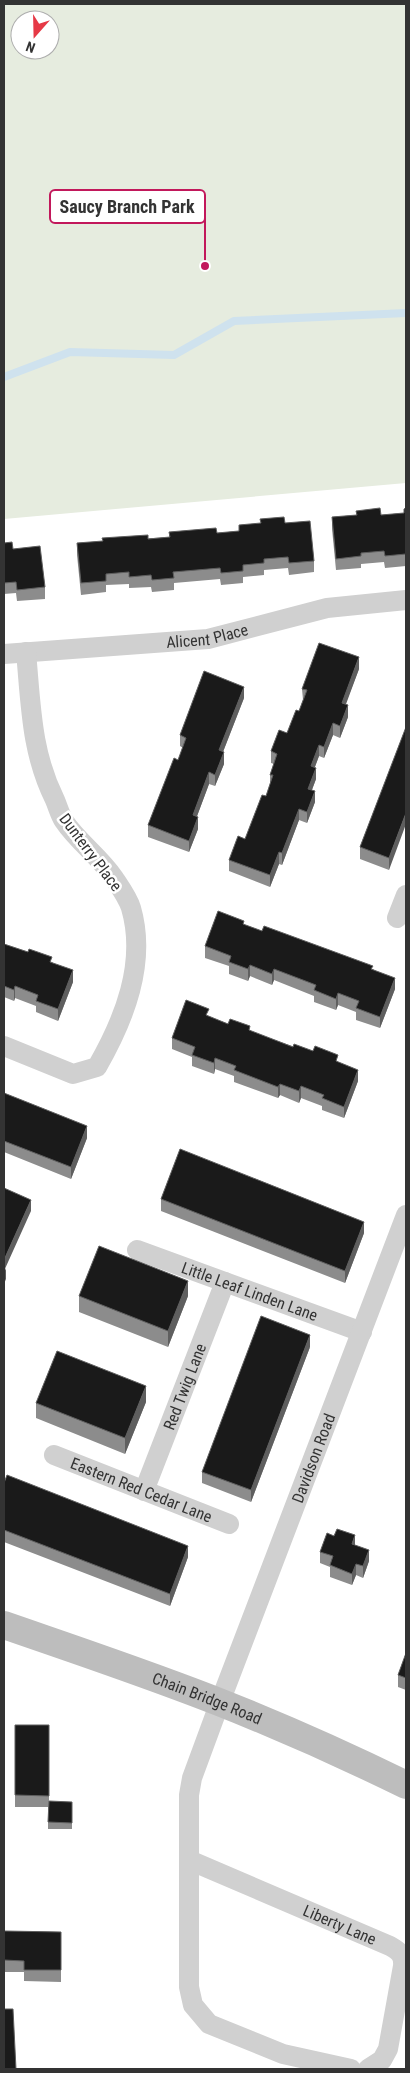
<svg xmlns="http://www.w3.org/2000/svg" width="410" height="2073" viewBox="0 0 410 2073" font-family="'Roboto Condensed',sans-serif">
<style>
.green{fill:#e6ecdf;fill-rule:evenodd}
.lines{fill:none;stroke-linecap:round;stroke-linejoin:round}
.stream{stroke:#cfe2ee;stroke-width:8}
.street{stroke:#d0d0d0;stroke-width:20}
.secondary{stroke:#bdbdbd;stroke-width:28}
.wall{fill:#8c8c8c}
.shaded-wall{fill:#5f5f5f}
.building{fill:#1a1a1a;stroke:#5f5f5f}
.labels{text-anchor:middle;stroke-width:5;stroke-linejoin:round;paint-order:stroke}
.street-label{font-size:16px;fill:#333;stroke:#fff}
.leader{fill:none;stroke:#c2185b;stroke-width:2}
.callout-dot{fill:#c2185b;stroke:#fff;stroke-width:2}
.callout{fill:#fff;stroke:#c2185b;stroke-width:2}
.callout-label{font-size:18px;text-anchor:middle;font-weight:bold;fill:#333}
</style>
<rect width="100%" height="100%" fill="#fff"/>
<!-- green -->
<path class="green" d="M4,4H406V483L4,519ZM20,20H50V50H20Z"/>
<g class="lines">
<!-- stream -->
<path class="stream" d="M4,377L70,352L174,355L234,321L406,313"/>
<!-- street -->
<g class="street">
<path id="s1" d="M4,654L208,639L327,608L406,600"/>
<path d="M397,918L406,895"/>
<path d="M4,1046L73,1074L97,1067C124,1020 147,963 131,908C128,898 120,887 114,878C100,857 78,842 64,821C60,815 58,807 55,800C31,752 31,705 26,652"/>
<path id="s2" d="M137,1250L362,1332"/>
<path id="s3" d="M54,1455L229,1524"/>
<path id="s4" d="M144,1491L225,1282"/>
<path id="s5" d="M189,1860L390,1946C399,1951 404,1955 403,1966L388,2049L382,2060L368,2069"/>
<path id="s6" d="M351,2069L283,2054L209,2024L193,2005L189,1987V1795L192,1778L220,1702L406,1215"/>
</g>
<!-- secondary -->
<path class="secondary" id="s7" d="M4,1625C76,1650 148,1674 219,1702C282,1727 345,1755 406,1785"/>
</g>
<!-- wall -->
<path class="wall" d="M406,508V566L385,568L384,562L361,564V568L336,570L332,529V517L356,515V511L381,515L404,513V509Z
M285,523L314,561V572L289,575L288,568L264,570V575L243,577V583L221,585L220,579L174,583V590L152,592L151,587L129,588V584L106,585V592L81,595L77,555V543L169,537V532L217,533L239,531V525Z
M4,543L13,549L45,587V599L17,601L16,593L4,594Z
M359,669L345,705L348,717L340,738L333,735L324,758L319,756L315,767L316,779L312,790L315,802L307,823L299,820L282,865L279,864L270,887L229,871V860L245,839L266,796L270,785V775L274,764L271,763V751L287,733L299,711L303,700L302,689Z
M244,698L223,752L224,764L215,786L209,784L197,816L198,829L189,852L148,837V825L178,760L183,748L180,746V735Z
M406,727L389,870L360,859V847Z
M244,925L373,969L395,989L380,1028L356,1020V1012L338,1005L336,1010L314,1002V996L274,980L272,985L250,976L248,981L229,974V966L205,958V946Z
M4,944L52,962L73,982L58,1021L36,1012V1006L15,998L14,1001L4,997Z
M209,1017L338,1062L358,1081L344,1118L322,1110V1106L301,1098L299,1103L280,1095L278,1098L234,1082V1076L215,1069L214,1074L192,1066V1057L172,1049V1038Z
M4,1093L87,1138L71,1179L4,1152Z
M161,1199L364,1233L345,1283L161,1211Z
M79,1296H188L168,1347L79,1312Z
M310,1347L251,1502L202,1483V1472Z
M146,1402L125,1454L36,1418V1403Z
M4,1483L188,1557L170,1606L4,1542Z
M355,1545L369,1561L363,1578L356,1575L352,1585L330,1577V1567L320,1563V1552Z
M406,1653V1690L398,1687V1675Z
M15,1725H49V1801L72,1808V1829H48V1807H15Z
M4,1931L61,1932V1982L24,1981V1972H4Z"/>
<!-- shaded-wall -->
<path class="shaded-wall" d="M359,657V669L342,715V703Z
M244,687V698L219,762V750Z
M348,705V717L340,738V726Z
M333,723V735L324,758V747Z
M319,745V756L311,777V766Z
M224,752V764L215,786V775Z
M316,768V779L308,800V789Z
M209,772V784L193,827V815Z
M315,791V802L307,823V812Z
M299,809V820L282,865V853Z
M406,813V824L389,870V858Z
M198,817V829L189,852V841Z
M279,852V864L270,887V875Z
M250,965V976L248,981V969Z
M274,969V980L272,985V974Z
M73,970V982L58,1021V1009Z
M395,978V989L380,1028V1017Z
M15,986V998L14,1001V990Z
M338,993V1005L336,1010V999Z
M215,1058V1069L214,1074V1063Z
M358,1070V1081L344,1118V1107Z
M280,1084V1095L278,1098V1087Z
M301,1086V1098L299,1103V1091Z
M87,1126V1138L71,1179V1167Z
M31,1200V1211L4,1271V1260Z
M364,1222V1233L345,1283V1271Z
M6,1268V1279L4,1284V1273Z
M188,1281V1296L168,1347V1331Z
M310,1335V1347L251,1502V1490Z
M146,1386V1402L125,1454V1438Z
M355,1535V1547L352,1544Z
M188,1546V1557L170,1606V1594Z
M369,1550V1561L363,1578V1566Z
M356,1564V1575L352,1585V1574Z"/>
<!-- building -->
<path class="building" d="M380,508L381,515L404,513V509L406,508V554L385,556L384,551L361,553V556L336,559L332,517L357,515L356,511Z
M284,517L285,523L310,521L314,561L289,563L288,557L264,559V563L243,565V571L221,573L220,568L173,572L174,578L152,580L151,575L129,577V572L106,574V581L81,583L77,543L103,541L102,538L148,535V539L170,537L169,532L216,528L217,533L239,531V525L261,523L260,519Z
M12,542L13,549L40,546L45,587L17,590L16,582L4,583V543Z
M319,643L359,657L342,703L348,705L340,726L333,723L324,747L319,745L311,766L316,768L308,789L315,791L307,812L299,809L282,853L279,852L270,875L229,860L238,836L245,839L262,795L266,796L273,775H270L277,754L271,751L279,730L287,733L296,710L299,711L307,690L302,689Z
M204,671L244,687L219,750L224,752L215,775L209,772L193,815L198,817L189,841L148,825L174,758L178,760L186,738L180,735Z
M406,727V813L389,858L360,847Z
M218,911L244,921L243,924L262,931L264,926L373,966L371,969L395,978L380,1017L356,1008L359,1001L338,993L336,999L314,990L316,985L274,969L272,974L250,965L248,969L229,962L231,956L205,946Z
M4,944L28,952L29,949L52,957L50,962L73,970L58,1009L36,1001L38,995L15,986L14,990L4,986Z
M186,1000L209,1009L206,1015L228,1024L230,1019L250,1026L249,1030L293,1047L294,1044L313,1051L315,1046L338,1055L336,1061L358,1070L344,1107L322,1098L324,1095L301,1086L299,1091L280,1084L278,1087L234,1070L236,1066L215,1058L214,1063L192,1055L195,1047L172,1038Z
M4,1093L87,1126L71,1167L4,1141Z
M180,1149L364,1222L345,1271L161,1199Z
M4,1188L31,1200L4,1260Z
M99,1246L188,1281L168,1331L79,1296Z
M261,1316L310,1335L251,1490L202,1472Z
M57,1351L146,1386L125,1438L36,1403Z
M7,1475L188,1546L170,1594L4,1530V1483Z
M337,1529L355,1535L352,1544L369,1550L363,1566L356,1564L352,1574L330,1565L333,1556L320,1552L327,1533L334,1536Z
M406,1653V1678L398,1675Z
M15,1725H49V1796L15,1795Z
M49,1801L72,1802V1823L48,1822Z
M4,1931L61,1932V1970H24V1961L4,1960Z
M4,2009H13L16,2069H4Z"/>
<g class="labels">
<!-- street labels -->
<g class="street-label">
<text dy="6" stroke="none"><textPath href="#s1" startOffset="204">Alicent Place</textPath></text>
<text transform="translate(91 852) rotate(53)" y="6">Dunterry Place</text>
<text dy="6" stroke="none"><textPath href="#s2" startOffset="120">Little Leaf Linden Lane</textPath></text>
<text dy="6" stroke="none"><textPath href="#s4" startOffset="112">Red Twig Lane</textPath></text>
<text dy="6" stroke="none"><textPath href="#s6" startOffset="744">Davidson Road</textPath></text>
<text dy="6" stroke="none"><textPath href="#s3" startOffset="94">Eastern Red Cedar Lane</textPath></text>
<text dy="6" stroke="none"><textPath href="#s7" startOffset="216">Chain Bridge Road</textPath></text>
<text dy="6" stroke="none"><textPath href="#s5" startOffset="164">Liberty Lane</textPath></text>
</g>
</g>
<!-- callouts -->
<path class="leader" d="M205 266L205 206"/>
<circle class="callout-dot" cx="205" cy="266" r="5"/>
<rect class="callout" x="50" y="190" width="155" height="33" rx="5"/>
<g class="callout-label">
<text x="127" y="213">Saucy Branch Park</text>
</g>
<!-- border -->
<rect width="410" height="2073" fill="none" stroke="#333333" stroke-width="10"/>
<!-- north arrow -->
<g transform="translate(35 35) rotate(200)"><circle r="24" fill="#ffffff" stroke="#adadad"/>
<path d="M0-4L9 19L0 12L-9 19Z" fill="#e63946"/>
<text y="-8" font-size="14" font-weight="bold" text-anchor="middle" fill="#333333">N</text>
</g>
</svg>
